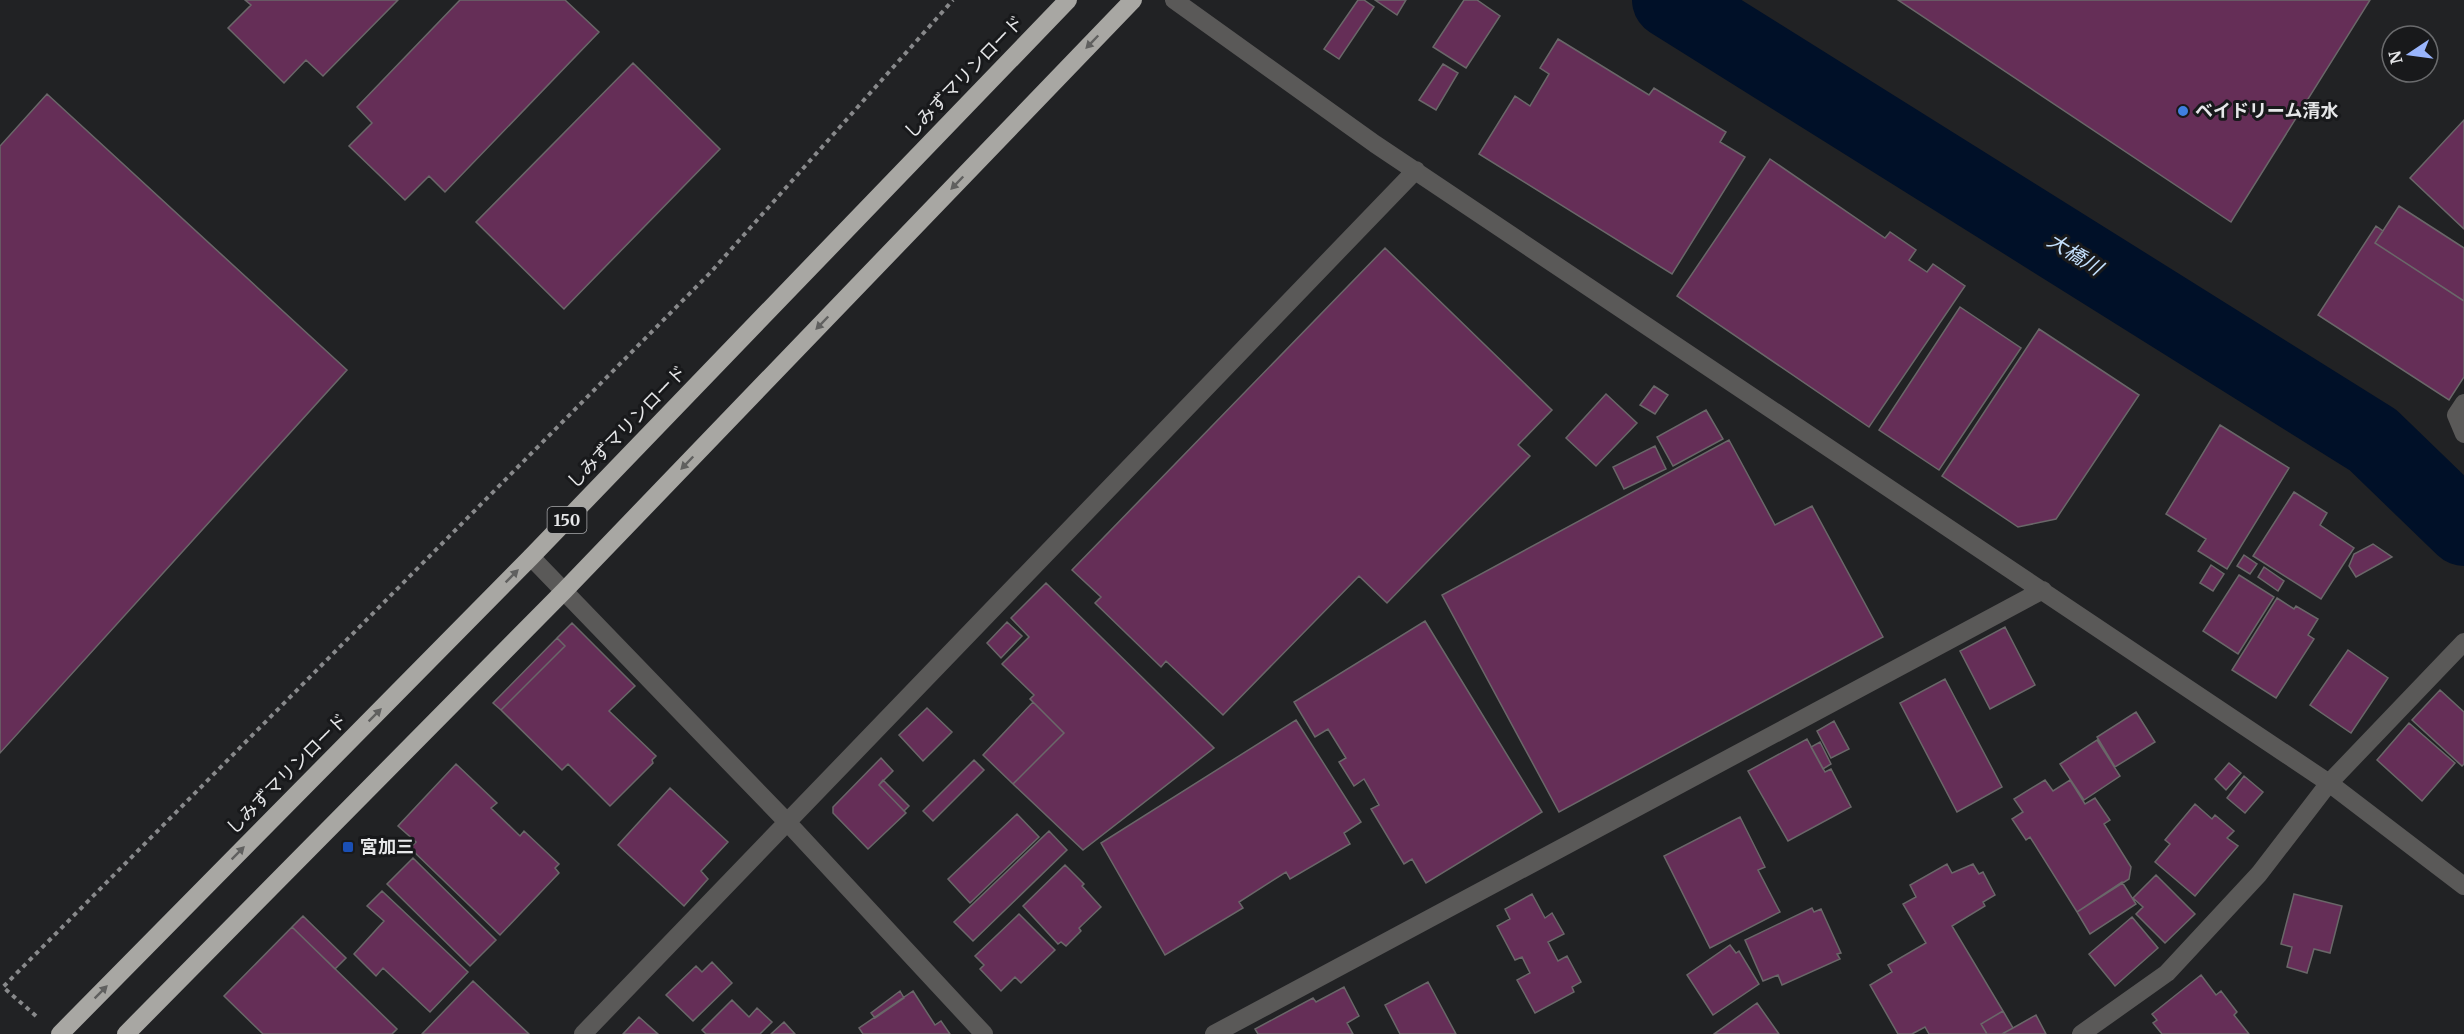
<svg xmlns="http://www.w3.org/2000/svg" width="2464" height="1034" viewBox="0 0 2464 1034" font-family="Merriweather,'Noto Sans JP',serif">
<style>
.lines{fill:none;stroke-linecap:round;stroke-linejoin:round}
.river{stroke:#001028;stroke-width:76}
.building{fill:#652e57;stroke:#6a6769;stroke-width:1.5}
.path{stroke:#88898b;stroke-width:4;stroke-dasharray:4.5 4.5;stroke-linecap:butt}
.minor{stroke:#5a5958;stroke-width:18}
.highway{stroke:#a8a7a3;stroke-width:18}
.oneway{fill:#60605f}
.shop-dot{fill:#3f7fe0;stroke:#18191b;stroke-width:2}
.transit-dot{fill:#1a4fb4;stroke:#18191b;stroke-width:2}
.labels{text-anchor:middle;stroke-width:6;stroke-linejoin:round;paint-order:stroke}
.shield{fill:#18191b;stroke:#a8a9ab;stroke-width:1.5}
.shield-label{font-size:16px;font-weight:bold;fill:#e6e7e9}
.street-label{font-size:18px;fill:#e6e7e9;stroke:#18191b}
.poi-label{font-size:18px;font-weight:bold;fill:#e6e7e9;stroke:#18191b;text-anchor:start}
.water-label{font-size:20px;font-style:italic;fill:#c4e0fd;stroke:#18191b}
</style>
<rect width="100%" height="100%" fill="#212224"/>
<g class="lines">
<!-- river -->
<path class="river" d="M1670,0L2373,440L2464,528"/>
</g>
<!-- building -->
<path class="building" d="M245,0H398L323,76L306,60L284,83L228,28L251,5Z
M460,0H565L599,32L445,192L429,176L405,200L349,146L372,123L357,107Z
M1358,0H1364L1374,7L1339,59L1324,49Z
M1375,0H1406L1397,15Z
M1464,0H1477L1500,16L1466,68L1433,47Z
M1898,0H2370L2231,222Z
M1558,39L1649,95L1654,88L1726,132L1720,142L1745,157L1672,274L1479,154L1515,96L1530,106L1549,74L1540,68Z
M633,63L720,149L564,309L476,222Z
M1443,64L1458,73L1436,110L1419,100Z
M47,94L347,370L0,753V146Z
M2464,120V229L2410,178Z
M1770,159L1885,238L1890,232L1916,250L1909,260L1927,272L1933,264L1965,286L1869,427L1677,296Z
M2399,206L2464,248V301L2375,243Z
M2376,226L2383,231L2375,243L2464,301V377L2449,400L2318,315Z
M1385,248L1552,410L1518,445L1530,456L1387,603L1359,576L1223,715L1166,661L1161,667L1095,603L1101,597L1072,570Z
M1960,307L2021,348L1939,470L1879,430Z
M2039,329L2139,395L2056,519L2018,527L1942,476Z
M1654,386L1668,395L1655,414L1640,405Z
M1606,394L1637,423L1596,466L1566,438Z
M1706,410L1723,439L1673,466L1657,437Z
M2220,425L2289,468L2227,569L2198,551L2206,539L2166,514Z
M1729,440L1775,525L1812,506L1883,637L1559,812L1442,595Z
M1655,446L1666,469L1624,489L1613,467Z
M2294,492L2327,513L2320,525L2354,548L2321,599L2253,556Z
M2373,544L2392,557L2356,577L2349,566L2354,554Z
M2244,555L2257,564L2250,574L2237,566Z
M2211,565L2224,574L2213,591L2200,583Z
M2264,567L2284,581L2278,591L2258,577Z
M2239,575L2274,597L2238,654L2203,631Z
M1046,583L1214,748L1083,850L1013,784L1064,733L1030,699L1034,695L1002,664L1029,637L1011,618Z
M2277,598L2294,609L2296,606L2318,619L2308,635L2314,639L2276,698L2232,670Z
M1425,621L1542,812L1426,883L1412,859L1404,864L1371,809L1379,805L1364,779L1354,786L1339,762L1346,758L1328,729L1315,737L1294,702Z
M1007,622L1022,636L1001,658L987,643Z
M572,623L635,686L609,711L656,756L652,760L653,763L610,806L568,764L562,770L501,710L565,646L557,638Z
M2005,627L2035,685L1990,709L1960,651Z
M557,638L565,646L501,710L493,703Z
M2348,650L2388,678L2351,733L2310,705Z
M1945,679L2002,787L1957,812L1900,703Z
M2440,690L2464,712V764L2462,766L2412,720Z
M1033,702L1064,733L1013,784L983,755Z
M927,708L952,732L923,761L899,735Z
M2136,712L2155,742L2115,767L2097,737Z
M1296,720L1361,822L1344,833L1350,844L1290,879L1286,872L1239,902L1243,908L1165,955L1101,843Z
M1834,721L1849,749L1831,758L1817,731Z
M2409,723L2455,763L2422,801L2377,760Z
M1807,739L1825,772L1831,769L1851,807L1788,841L1748,771Z
M2097,740L2120,776L2084,800L2060,764Z
M1820,742L1831,764L1823,769L1811,747Z
M881,758L893,771L879,785L906,813L868,849L833,813V807Z
M974,760L984,770L933,821L923,811Z
M2229,763L2241,773L2226,790L2215,779Z
M456,764L497,803L491,808L520,836L524,831L559,864L555,868L559,873L500,935L410,848L416,842L398,826Z
M2244,776L2263,792L2245,813L2227,798Z
M883,780L909,806L904,811L879,785Z
M2045,780L2053,791L2070,780L2085,804L2095,798L2110,820L2104,824L2131,867L2129,879L2077,912L2030,837L2026,840L2012,819L2023,812L2014,799Z
M670,788L728,842L701,871L708,879L684,906L618,845Z
M2195,804L2212,819L2215,815L2234,831L2227,838L2238,846L2195,896L2155,862L2170,844L2165,840Z
M1017,814L1039,837L970,903L948,879Z
M1740,817L1765,867L1758,870L1780,912L1710,948L1664,856Z
M1049,831L1067,850L973,941L954,922Z
M413,858L496,940L470,966L387,884Z
M1947,864L1952,873L1973,864L1979,874L1983,872L1995,895L1983,902L1985,906L1952,926L2003,1011L1981,1024L1987,1034H1929L1925,1027L1912,1034H1898L1870,985L1892,972L1888,965L1926,943L1903,904L1916,897L1910,885Z
M1065,865L1084,884L1082,886L1101,907L1079,928L1081,931L1066,946L1061,942L1058,944L1023,906Z
M2156,875L2195,914L2165,943L2136,914L2143,907L2133,898Z
M2122,882L2136,904L2090,934L2077,912Z
M382,891L468,972L430,1012L383,968L376,976L354,954L384,921L367,906Z
M1532,894L1545,918L1552,913L1564,934L1548,942L1558,961L1567,956L1581,982L1572,987L1574,992L1535,1013L1517,980L1530,973L1522,957L1515,960L1497,926L1510,919L1505,909Z
M2294,894L2342,906L2330,953L2314,949L2307,973L2287,967L2292,947L2281,944Z
M1812,908L1814,912L1821,909L1841,953L1837,954L1840,959L1782,985L1778,975L1763,981L1745,940Z
M1019,914L1055,950L1021,983L1015,977L1001,991L980,969L984,965L975,956Z
M303,916L346,958L335,969L292,927Z
M2132,917L2158,948L2115,986L2089,954Z
M292,927L397,1029L392,1034H263L224,996Z
M1730,945L1736,953L1739,951L1759,984L1713,1015L1687,975Z
M712,962L732,983L693,1021L666,995L696,966L702,972Z
M2201,975L2216,995L2221,991L2237,1012L2234,1015L2249,1034H2162L2153,1023L2157,1020L2152,1014Z
M473,981L529,1034H422Z
M1428,982L1456,1034H1400L1385,1005Z
M1344,987L1359,1016L1347,1023L1353,1034H1258L1255,1029L1313,998L1316,1002Z
M900,991L904,998L875,1018L871,1013Z
M913,991L935,1025L941,1021L950,1034H863L859,1028Z
M732,1000L749,1017L757,1008L772,1022L760,1034H706L702,1030Z
M1757,1003L1779,1034H1714Z
M2003,1011L2013,1028L2002,1034H1987L1981,1024Z
M2036,1015L2046,1034H2002L2013,1028Z
M639,1017L658,1034H623Z
M784,1022L795,1034H771Z"/>
<g class="lines">
<!-- path -->
<path class="path" d="M36,1016L3,987L710,273L953,0"/>
<!-- minor -->
<path class="minor" d="M1174,0L1375,144L2329,783L2464,886
M2464,403L2456,415L2464,434
M531,557L788,823L984,1034
M583,1034L1416,170
M1214,1034L2043,590
M2081,1034L2167,973L2259,874L2329,783L2464,642"/>
<!-- highway -->
<path class="highway" d="M60,1034L531,557L1068,0
M126,1034L565,590L1133,0"/>
</g>
<!-- one-way arrows -->
<defs><path id="oneway-solid" d="M-6-.8H1V-3.2L6.5 0L1 3.2V.8H-6Z" transform="scale(1.5)"/></defs>
<g class="oneway">
<use href="#oneway-solid" transform="translate(1092 42) rotate(134)"/>
<use href="#oneway-solid" transform="translate(957 183) rotate(134)"/>
<use href="#oneway-solid" transform="translate(822 323) rotate(134)"/>
<use href="#oneway-solid" transform="translate(687 463) rotate(134)"/>
<use href="#oneway-solid" transform="translate(512 576) rotate(-45)"/>
<use href="#oneway-solid" transform="translate(375 715) rotate(-45)"/>
<use href="#oneway-solid" transform="translate(238 853) rotate(-45)"/>
<use href="#oneway-solid" transform="translate(101 992) rotate(-45)"/>
</g>
<!-- markers -->
<circle class="shop-dot" cx="2183" cy="111" r="6"/>
<rect class="transit-dot" x="342" y="841" width="12" height="12" rx="3"/>
<g class="labels">
<!-- shield labels -->
<rect class="shield" x="547.5" y="507" width="39" height="26" rx="4.5"/>
<g class="shield-label">
<text x="567" y="526">150</text>
</g>
<!-- street labels -->
<g class="street-label">
<text transform="translate(964 77) rotate(-46)" y="6">しみずマリンロード</text>
<text transform="translate(627 427) rotate(-46)" y="6">しみずマリンロード</text>
<text transform="translate(287 774) rotate(-45)" y="6">しみずマリンロード</text>
</g>
<!-- poi labels -->
<g class="poi-label">
<text x="2195" y="117">ベイドリーム清水</text>
<text x="360" y="853">宮加三</text>
</g>
<!-- water labels -->
<g class="water-label">
<text transform="translate(2075 254) rotate(32)" y="7">大橋川</text>
</g>
</g>
<!-- north arrow -->
<g transform="translate(2410 54) rotate(257)"><circle r="28" fill="#18191b" stroke="#6a6b6d" stroke-width="1.5"/>
<path d="M0-4.5L10 22L0 15L-10 22Z" fill="#99b5fd"/>
<text y="-9" font-size="16" font-weight="bold" text-anchor="middle" fill="#e6e7e9">N</text>
</g>
</svg>
